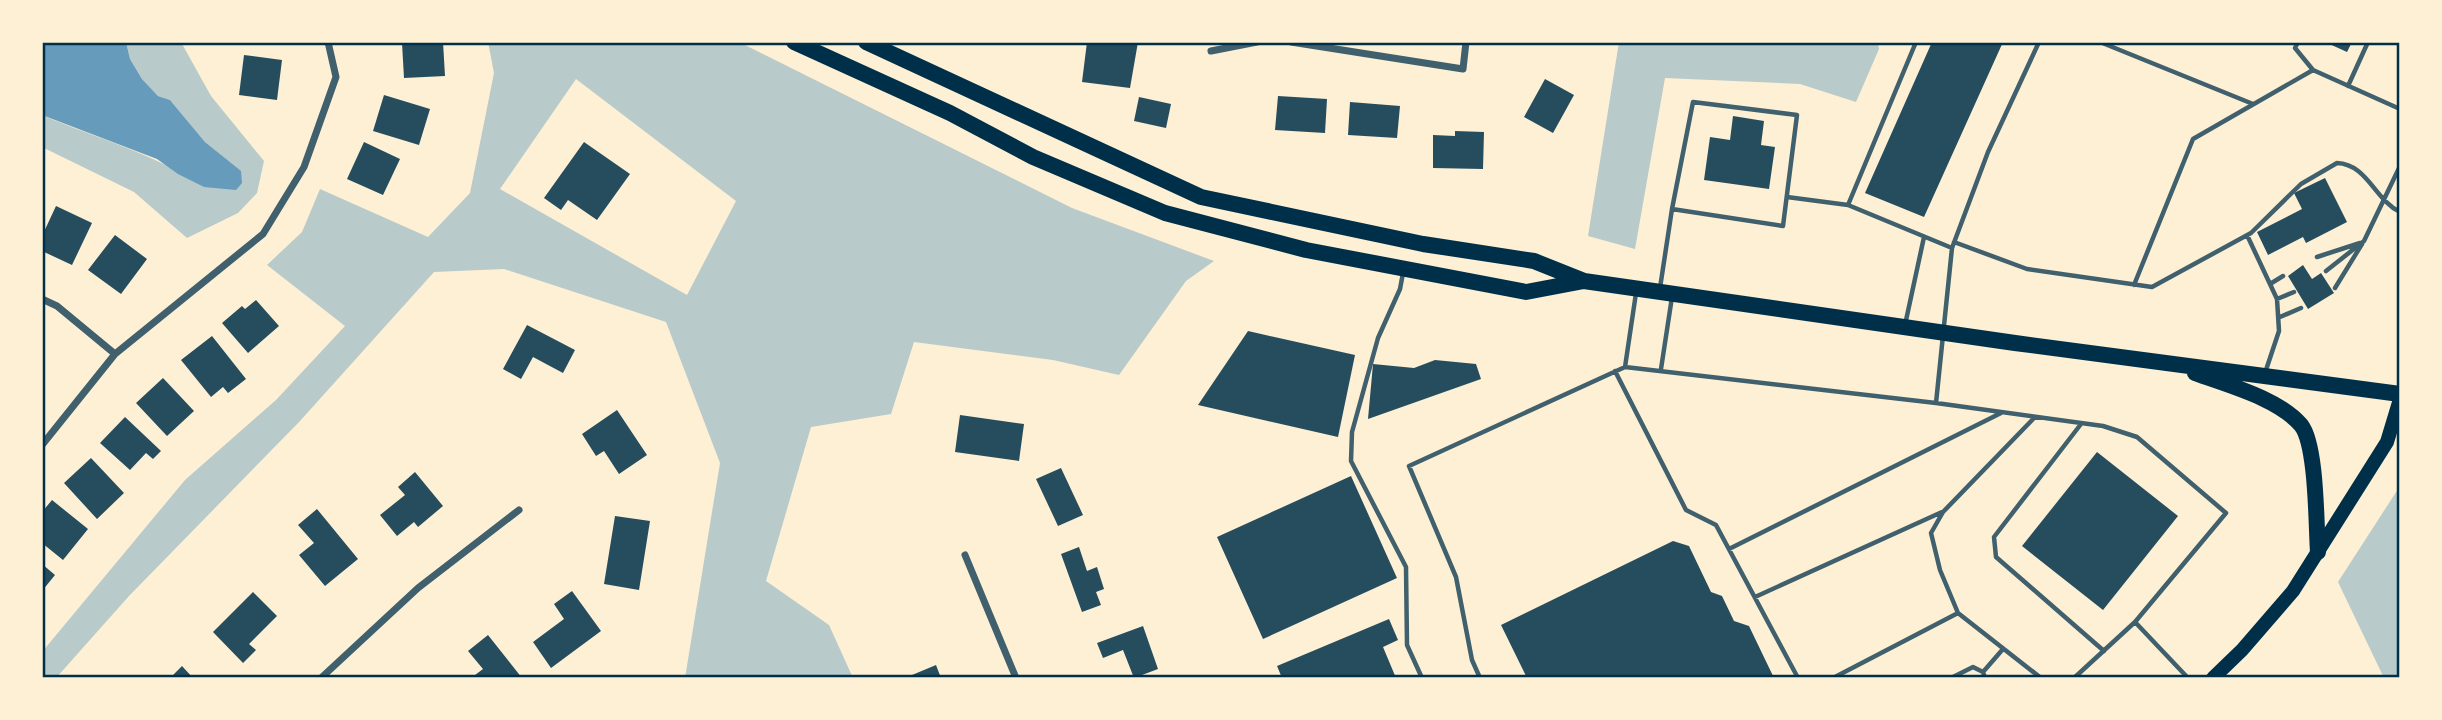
<svg xmlns="http://www.w3.org/2000/svg" width="2442" height="720" viewBox="0 0 2442 720" font-family="'Golos Text',sans-serif">
<style>
.green{fill:#b9caca;fill-rule:evenodd}
.water{fill:#669bbc}
.building{fill:#264d5e}
.lines{fill:none;stroke-linecap:round;stroke-linejoin:round}
.service{stroke:#3f606c;stroke-width:4.5}
.minor{stroke:#3f606c;stroke-width:7}
.secondary{stroke:#003049;stroke-width:14}
.primary{stroke:#003049;stroke-width:16}
.neatline{fill:none;stroke:#003049;stroke-width:2.5}
</style>
<rect width="100%" height="100%" fill="#fdf0d5"/>
<!-- green -->
<path class="green" d="M126,42H181L211,96L264,161L257,193L238,213L187,238L134,192L42,147V115C98,139 153,153 204,187L240,171L205,142L170,100L158,96L142,79L130,59Z
M488,42H739L1072,208L1214,261L1186,281L1119,375L1053,360L914,342L891,414L811,427L766,581L829,625L853,678H685L720,463L666,322L504,269L434,272L300,421L129,596L56,678H42V652L185,480L276,400L345,326L267,265L302,232L320,189L428,237L470,193L494,73ZM576,79L736,201L687,295L500,189Z
M1619,42H1878L1879,49L1856,102L1800,84L1665,78L1635,249L1588,236Z
M2400,486V678H2384L2338,582Z"/>
<!-- water -->
<path class="water" d="M42,42H126L130,59L142,79L158,96L170,100L205,142L241,171L242,183L236,190L204,187L178,174L157,159L42,115Z"/>
<!-- building -->
<path class="building" d="M443,42L445,76L404,78L402,43Z
M1087,42H1138L1130,88L1082,82Z
M1932,42H2003L1924,217L1865,193Z
M2325,42H2352L2347,52Z
M244,55L282,60L277,100L239,95Z
M1545,79L1574,95L1553,133L1524,117Z
M384,95L430,109L419,145L373,131Z
M1278,96L1327,99L1325,133L1275,130Z
M1139,97L1171,104L1166,128L1134,121Z
M1350,102L1400,106L1397,138L1348,135Z
M1733,116L1764,121L1761,145L1775,147L1769,189L1704,180L1710,137L1730,140Z
M1455,131L1484,132L1483,169L1433,168V135L1455,136Z
M364,142L400,159L383,195L347,179Z
M584,142L630,174L597,220L568,200L561,210L544,198Z
M2325,178L2347,222L2306,243L2303,237L2268,255L2257,232L2302,209L2294,193Z
M56,206L92,223L72,265L42,251V236Z
M115,235L147,259L121,294L88,270Z
M2303,265L2312,279L2321,273L2334,293L2308,309L2288,276Z
M256,300L279,326L248,353L222,323L242,306L245,309Z
M527,325L575,350L563,373L533,357L521,379L503,369Z
M1248,331L1355,355L1338,437L1198,405Z
M212,336L246,379L228,393L223,387L211,397L181,360Z
M1435,360L1476,364L1481,379L1368,419L1373,364L1414,368Z
M163,378L194,411L167,436L136,403Z
M617,410L647,455L619,474L604,451L596,456L582,434Z
M960,415L1024,424L1019,461L955,452Z
M125,417L161,451L153,459L146,453L130,470L100,443Z
M2097,452L2178,516L2103,610L2022,546Z
M91,458L124,493L97,519L64,483Z
M1061,468L1083,515L1058,526L1036,479Z
M415,472L443,506L418,527L414,522L397,536L380,515L405,495L398,487Z
M1351,476L1397,578L1263,639L1217,537Z
M52,500L88,529L63,560L42,543V512Z
M317,509L358,559L325,586L299,555L314,543L298,525Z
M615,516L650,521L639,590L604,584Z
M1673,541L1689,546L1711,592L1722,596L1734,621L1749,626L1774,678H1522L1526,676L1501,625Z
M1079,547L1087,571L1097,567L1104,589L1096,592L1101,605L1082,612L1061,554Z
M42,564L55,575L42,591Z
M572,591L601,631L551,668L533,642L564,619L554,604Z
M253,592L277,616L249,644L256,650L243,663L213,632Z
M1389,619L1398,640L1383,647L1396,678H1282L1277,666Z
M1143,626L1158,669L1134,678L1123,650L1103,658L1097,643Z
M488,635L522,678H471L483,669L468,651Z
M936,665L941,678H913L912,675Z
M182,666L193,678H170Z"/>
<g class="lines">
<!-- service -->
<path class="service" d="M2100,42L2253,104
M2298,42L2295,48L2313,70
M2395,42L2400,44
M2348,86L2368,42
M1787,197L1848,205L1916,42
M1848,205L1952,248L1988,152L2039,42
M2247,235L2277,299L2294,292
M1954,242L2027,269L2152,287L2251,233L2301,184L2337,163C2367,164 2375,200 2400,212
M1952,248L1936,403L2103,426L2137,437L2226,513L2135,622L2188,678
M2317,257L2360,243
M2326,271L2364,241L2400,166
M1403,273L1400,289L1378,338L1352,432L1351,461L1406,567L1407,645L1422,678
M2270,284L2283,276
M2134,285L2193,139L2313,70L2400,109
M1660,288L1672,209L1693,102L1797,115L1783,226L1672,209
M2335,288L2362,244
M2280,317L2301,308
M1905,325L1924,237
M1625,367L1636,293
M1661,369L1672,297
M1615,371L1686,510L1716,525L1798,678
M2265,373L2279,331L2277,299
M2035,417L1943,512L1931,533L1940,570L1958,613L2041,678
M2081,424L1994,537L1996,557L2104,651
M1729,549L2001,413
M1755,597L1942,512
M1983,672L2003,649
M1480,678L1472,660L1456,577L1409,466L1625,367L1936,403
M1833,678L1958,613
M1951,678L1973,667L1983,672L1985,678
M2074,678L2135,622"/>
<!-- minor -->
<path class="minor" d="M1291,42L1463,69L1466,42
M1211,51L1257,42
M42,299L57,306L115,354
M42,445L115,354L263,234L304,167L336,77L328,42
M965,555L1016,678
M321,678L418,588L519,510"/>
<!-- secondary -->
<path class="secondary" d="M2213,678L2242,650L2293,591L2387,442L2400,399"/>
<!-- primary -->
<path class="primary" d="M794,42L950,113L1033,157L1165,213L1306,250L1526,292L1584,281
M866,42L1201,197L1423,244L1534,261L1584,281L2015,343L2400,394
M2195,373C2227,385 2278,398 2301,425C2317,445 2316,525 2318,552"/>
</g>
<!-- border -->
<rect width="2442" height="720" fill="none" stroke="#fdf0d5" stroke-width="88"/>
<rect x="44" y="44" width="2354" height="632" class="neatline"/>
</svg>
